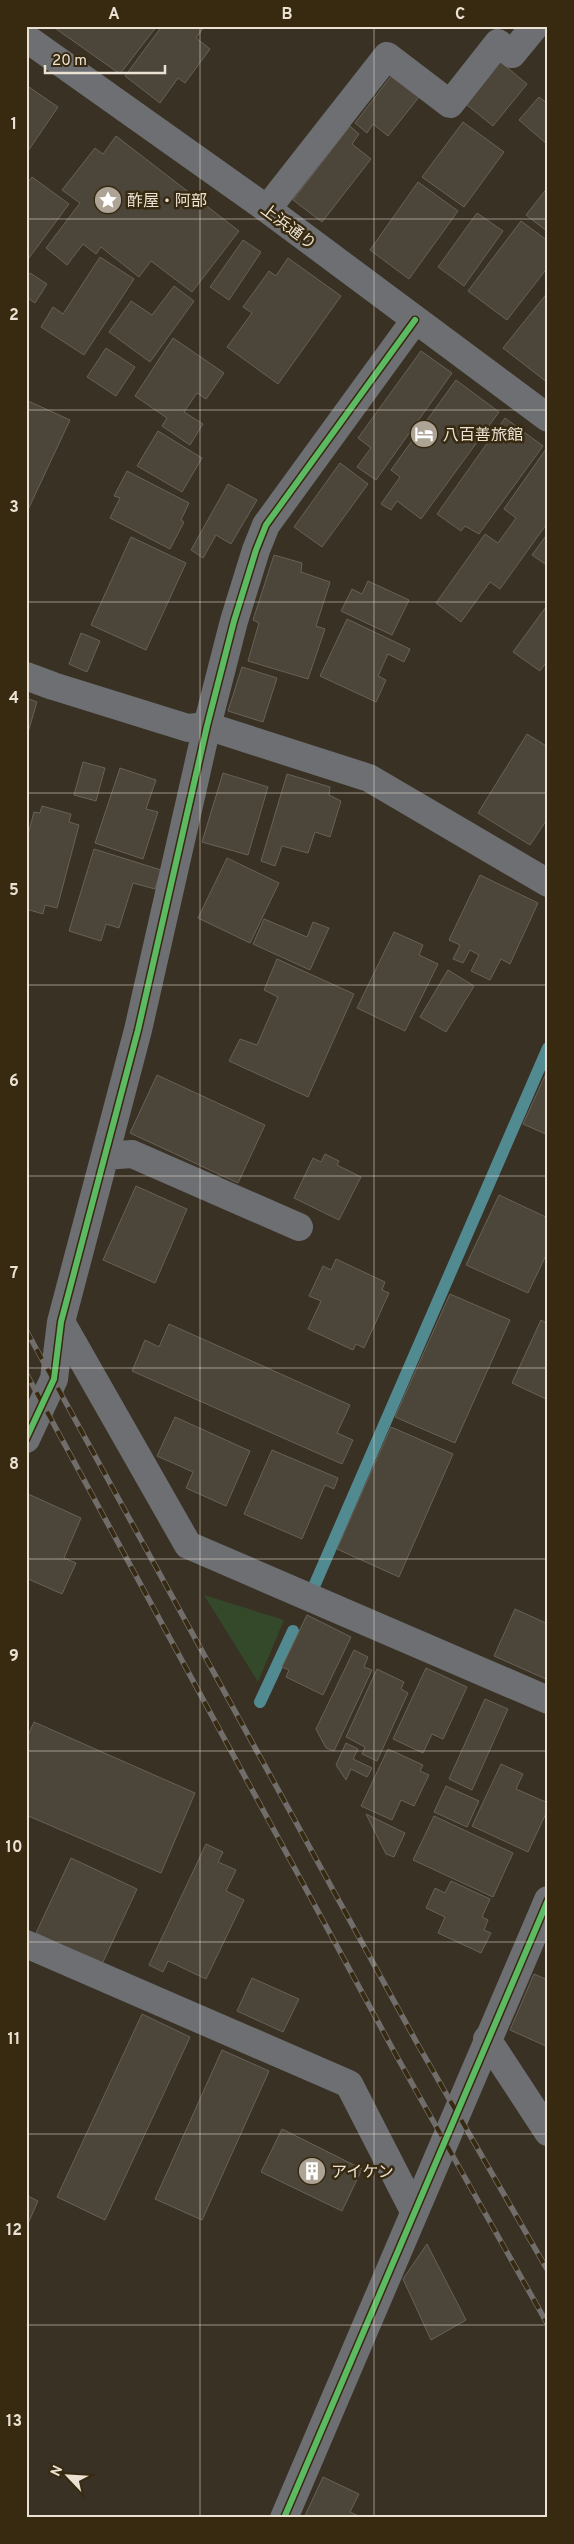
<svg xmlns="http://www.w3.org/2000/svg" width="574" height="2544" viewBox="0 0 574 2544" font-family="Overpass,'Noto Sans JP',sans-serif">
<style>
.green{fill:#33492a}
.lines{fill:none;stroke-linecap:round;stroke-linejoin:round}
.stream{stroke:#528a92;stroke-width:12}
.building{fill:#4c453a;stroke:#686156}
.minor{stroke:#6d6f73;stroke-width:28}
.tertiary{stroke:#6d6f73;stroke-width:28}
.rail-casing{stroke:#706d6b;stroke-width:5.5}
.rail{stroke:#372a10;stroke-width:4;stroke-dasharray:11;stroke-linecap:butt}
.cycleway-casing{stroke:#372a10;stroke-width:9}
.cycleway{stroke:#5cba63;stroke-width:6}
.grid{fill:none;stroke:#ebe2d3;stroke-width:1;stroke-opacity:0.55}
.labels{text-anchor:middle;stroke-width:5;stroke-linejoin:round;paint-order:stroke}
.poi-label{font-size:16px;fill:#ebe2d3;stroke:#372a10;text-anchor:start}
.street-label{font-size:16px;fill:#ebe2d3;stroke:#372a10}
.neatline{fill:none;stroke:#ebe2d3;stroke-width:2}
.grid-label{font-size:16px;text-anchor:middle;font-weight:bold;fill:#ebe2d3}
</style>
<rect width="100%" height="100%" fill="#393124"/>
<!-- green -->
<path class="green" d="M204,1595L284,1620L258,1682Z"/>
<g class="lines">
<!-- stream -->
<path class="stream" d="M315,1584L548,1048
M260,1702L293,1631"/>
</g>
<!-- building -->
<path class="building" d="M52,26H157L120,74Z
M162,26H205L196,38L210,49L185,83L178,78L160,103L125,76Z
M497,59L527,84L493,126L462,101Z
M395,71L423,92L388,136L373,124L367,133L355,123Z
M26,85L58,107L26,154Z
M539,97L548,104V145L519,120Z
M463,122L504,152L464,207L422,177Z
M350,126L359,134L352,144L371,159L322,222L293,200Z
M116,136L239,231L192,292L151,261L139,277L101,247L96,254L83,244L67,265L46,248L80,203L62,190L95,148L103,154Z
M32,177L69,204L26,262V185Z
M418,182L458,211L409,279L370,250Z
M548,187V232L526,215Z
M477,213L503,231L464,286L438,267Z
M521,221L548,241V267L507,320L468,291Z
M243,240L261,252L229,300L210,287Z
M100,257L134,279L84,355L41,327L53,307L63,314Z
M288,258L341,296L278,384L227,347L252,313L243,307L269,271L276,276Z
M30,273L47,284L35,303L26,297V279Z
M174,286L194,301L150,362L109,332L131,301L152,315Z
M548,292V383L503,348Z
M173,338L224,373L206,399L197,393L184,412L203,424L190,445L162,426L167,418L135,396Z
M106,348L135,367L116,396L87,377Z
M421,351L452,373L376,480L357,467L371,448L358,438Z
M456,380L499,412L421,519L397,501L391,510L381,504L400,477L391,470Z
M26,400L70,420L26,514Z
M505,418L543,446L479,534L465,526L461,531L437,514Z
M158,431L202,458L182,492L137,466Z
M546,449L548,522L500,589L490,582L461,622L436,603L485,534L498,543L516,518L504,509Z
M340,463L368,484L322,547L294,527Z
M127,471L189,503L181,520L184,522L170,549L110,518L120,498L114,496Z
M228,484L257,500L231,544L216,535L203,558L191,550Z
M548,533V566L532,555Z
M131,537L186,563L146,650L91,625Z
M274,555L302,563L301,572L330,582L316,626L325,629L308,679L248,661L259,623L253,620Z
M368,581L409,600L392,635L341,611L352,589L362,594Z
M548,604V660L540,671L513,652Z
M347,619L410,649L404,662L388,654L378,676L386,680L376,702L320,676Z
M81,633L100,641L87,672L69,664Z
M242,667L277,678L263,722L228,711Z
M26,698L37,702L26,739Z
M527,734L548,747V818L530,845L478,813Z
M83,762L105,768L96,801L74,795Z
M120,768L156,780L146,809L158,812L143,859L95,843Z
M223,773L268,787L248,855L202,842Z
M287,774L330,787L329,795L341,801L330,837L315,832L308,853L282,846L275,866L261,861Z
M42,806L71,814L69,822L79,825L57,908L45,905L43,914L26,909V842L34,812L40,813Z
M94,849L161,870L155,889L133,883L119,928L106,924L101,941L69,931Z
M227,858L279,883L250,943L198,918Z
M480,875L538,903L510,964L501,959L490,980L471,971L479,955L470,950L463,963L453,959L460,945L449,940Z
M264,919L307,937L313,922L329,928L310,970L253,944Z
M394,932L423,945L419,955L438,964L405,1031L357,1008Z
M277,959L354,994L308,1097L229,1061L240,1039L257,1045L278,997L264,990Z
M448,970L474,986L446,1032L420,1017Z
M548,1069V1135L523,1124Z
M157,1075L265,1125L238,1183L130,1133Z
M325,1154L339,1161L337,1165L361,1177L339,1220L294,1198L313,1158L321,1162Z
M136,1186L187,1209L155,1283L103,1260Z
M499,1195L548,1218V1251L528,1293L466,1265Z
M336,1259L385,1282L382,1290L389,1293L364,1348L356,1344L353,1350L308,1329L321,1301L309,1296L323,1266L331,1270Z
M450,1294L510,1320L455,1443L395,1417Z
M541,1320L548,1324V1400L512,1383Z
M169,1324L350,1405L337,1433L353,1440L342,1464L132,1371L145,1340L159,1347Z
M175,1417L250,1451L226,1506L186,1488L193,1472L157,1456Z
M391,1427L453,1454L399,1577L337,1549Z
M272,1450L338,1478L334,1489L325,1485L302,1539L244,1514Z
M26,1493L81,1518L64,1558L76,1563L62,1594L26,1578Z
M515,1609L548,1624V1680L494,1656Z
M307,1615L351,1637L323,1695L286,1677L289,1670L282,1667Z
M354,1650L368,1657L364,1667L372,1670L334,1751L326,1748L316,1729Z
M426,1668L467,1687L443,1739L432,1734L423,1753L393,1739Z
M377,1669L404,1682L401,1689L408,1693L377,1761L362,1754L365,1747L346,1737Z
M485,1699L508,1709L472,1790L449,1779Z
M34,1722L195,1793L161,1873L26,1815V1740Z
M346,1743L358,1749L353,1759L372,1768L367,1777L351,1769L346,1780L336,1765Z
M388,1749L423,1765L420,1771L429,1775L414,1806L401,1800L392,1820L361,1806Z
M501,1764L523,1774L516,1789L548,1803V1809L528,1852L472,1826Z
M446,1786L479,1801L467,1827L434,1812Z
M366,1814L405,1833L394,1857L386,1854Z
M434,1816L513,1853L493,1897L413,1860Z
M206,1844L223,1852L218,1862L236,1870L226,1891L244,1900L206,1979L168,1961L163,1972L149,1965Z
M71,1858L137,1889L102,1964L36,1933Z
M451,1881L490,1899L482,1917L488,1920L484,1930L491,1933L481,1953L438,1933L445,1917L426,1908L435,1888L445,1893Z
M534,1974L548,1980V2047L510,2030Z
M252,1978L299,1999L283,2032L237,2011Z
M142,2014L190,2037L105,2220L57,2197Z
M222,2050L269,2071L202,2220L155,2199Z
M282,2129L362,2169L342,2211L261,2172Z
M26,2195L38,2201L26,2228Z
M427,2244L466,2320L431,2340L403,2279Z
M323,2477L359,2494L350,2512L363,2518H304Z"/>
<g class="lines">
<!-- minor -->
<path class="minor" d="M26,38L267,209L548,418
M267,209L387,56L450,104L498,43L512,54L535,26
M207,726L369,778L548,883
M105,1156L132,1154L299,1227
M61,1322L188,1545L548,1700
M26,1439L54,1379L61,1322L138,1030L207,726L234,621L256,550L266,525L415,320
M26,1944L349,2084L414,2211
M487,2039L548,2132
M284,2518L548,1900"/>
<!-- tertiary -->
<path class="tertiary" d="M26,676L53,686L188,728L207,726"/>
<defs>
<path id="rail" d="M26,1330L417,2043L548,2271
M26,1373L396,2055L548,2325"/>
</defs>
<!-- rail casing -->
<use href="#rail" class="rail-casing"/>
<!-- rail -->
<use href="#rail" class="rail"/>
<defs>
<path id="cycleway" d="M26,1439L54,1379L61,1322L138,1030L207,726L234,621L256,550L266,525L415,320
M284,2518L548,1900"/>
</defs>
<!-- cycleway casing -->
<use href="#cycleway" class="cycleway-casing"/>
<!-- cycleway -->
<use href="#cycleway" class="cycleway"/>
</g>
<!-- grid -->
<path class="grid" d="M200,26V2518M374,26V2518M26,219H548M26,410H548M26,602H548M26,793H548M26,985H548M26,1176H548M26,1368H548M26,1559H548M26,1751H548M26,1942H548M26,2134H548M26,2325H548"/>
<!-- icons -->
<defs>
<symbol id="sight-disc" viewBox="-11 -11 22 22"><circle r="9.5" fill="#ada496" stroke="#372a10"/><path d="M0-6L1.8-2.2L6-1.7L2.9 1.2L3.7 5.4L0 3.3L-3.7 5.4L-2.9 1.2L-6-1.7L-1.8-2.2Z" fill="#fff"/></symbol>
<symbol id="hotel-disc" viewBox="-11 -11 22 22"><circle r="9.5" fill="#ada496" stroke="#372a10"/><path d="M-6-4.5h1.5V1H6V5H4.5V3h-9V5H-6ZM-4 0a1.8 1.8 0 1 1 3.6 0ZM.5 0V-2.5h3Q6-2.5 6 0Z" fill="#fff"/></symbol>
<symbol id="building-disc" viewBox="-11 -11 22 22"><circle r="9.5" fill="#ada496" stroke="#372a10"/><path d="M-4-6H4V6H1V3H-1V6H-4ZM-2.5-4.3h1.7v1.8h-1.7ZM.8-4.3h1.7v1.8H.8ZM-2.5-1h1.7V.8h-1.7ZM.8-1h1.7V.8H.8Z" fill="#fff"/></symbol>
</defs>
<g fill-rule="evenodd">
<use href="#sight-disc" x="92" y="184" width="32" height="32"/>
<use href="#hotel-disc" x="408" y="418" width="32" height="32"/>
<use href="#building-disc" x="296" y="2155" width="32" height="32"/>
</g>
<g class="labels">
<!-- poi labels -->
<g class="poi-label">
<text x="127" y="206">酢屋・阿部</text>
<text x="443" y="440">八百善旅館</text>
<text x="331" y="2177">アイケン</text>
</g>
<!-- street labels -->
<g class="street-label">
<text transform="translate(289 226) rotate(37)" y="6">上浜通り</text>
</g>
</g>
<!-- border -->
<rect width="574" height="2544" fill="none" stroke="#372a10" stroke-width="55"/>
<!-- north arrow -->
<g transform="translate(68 2476) rotate(295)" stroke="#372a10" stroke-width="4" paint-order="stroke">
<path d="M0-4L9 19L0 12L-9 19Z" fill="#ebe2d3"/>
<text y="-8" font-size="14" font-weight="bold" text-anchor="middle" fill="#ebe2d3">N</text>
</g>
<!-- scale -->
<path d="M45 65v8h120v-8" fill="none" stroke="#ebe2d3" stroke-width="2.5"/>
<text x="52" y="65" font-size="15" fill="#ebe2d3" stroke="#372a10" stroke-width="4" paint-order="stroke">20 m</text>
<rect x="28" y="28" width="518" height="2488" class="neatline"/>
<g class="grid-label">
<text x="114" y="19">A</text>
<text x="287" y="19">B</text>
<text x="460" y="19">C</text>
<text x="14" y="129">1</text>
<text x="14" y="320">2</text>
<text x="14" y="512">3</text>
<text x="14" y="703">4</text>
<text x="14" y="895">5</text>
<text x="14" y="1086">6</text>
<text x="14" y="1278">7</text>
<text x="14" y="1469">8</text>
<text x="14" y="1661">9</text>
<text x="14" y="1852">10</text>
<text x="14" y="2044">11</text>
<text x="14" y="2235">12</text>
<text x="14" y="2426">13</text>
</g>
</svg>
